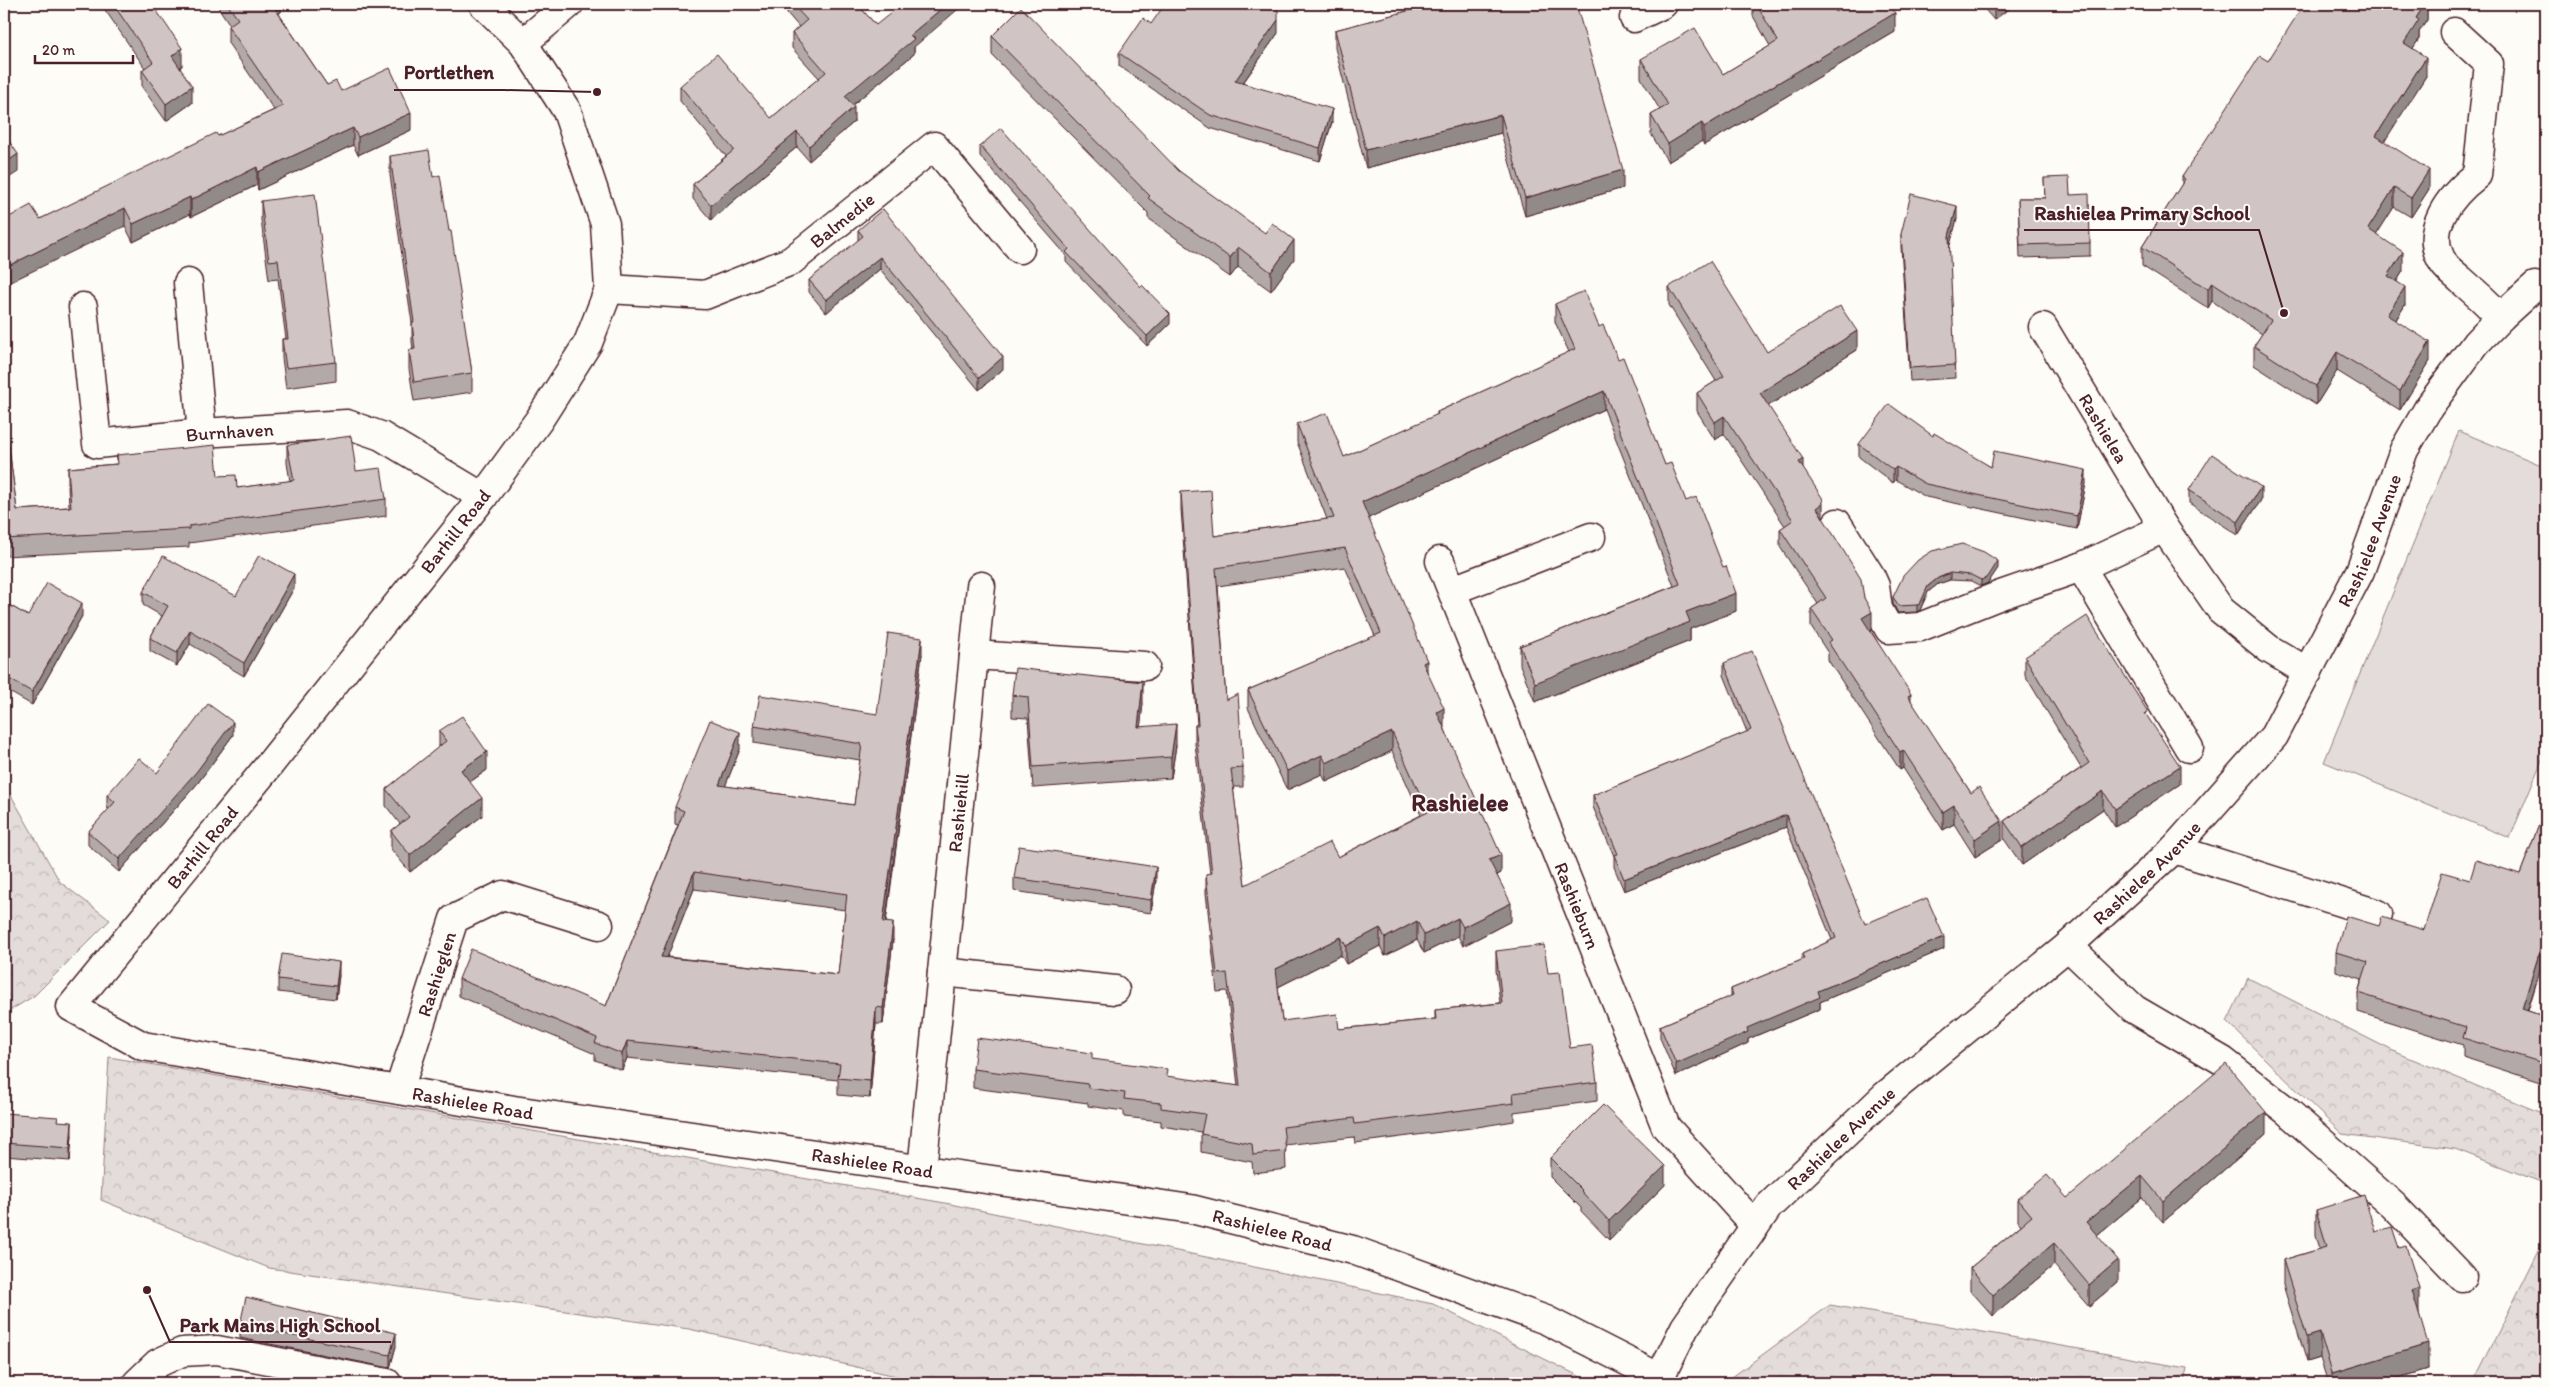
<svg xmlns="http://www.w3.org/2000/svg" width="2550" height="1387" viewBox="0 0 2550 1387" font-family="Itim,sans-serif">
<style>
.forest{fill:url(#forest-crowns);stroke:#967e82}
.garden{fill:#e3dcda;stroke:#967e82}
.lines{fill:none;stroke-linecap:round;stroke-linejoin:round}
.minor-casing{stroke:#4a1f2b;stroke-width:31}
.minor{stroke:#fdfcf7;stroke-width:28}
.wall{fill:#b3a9a9;stroke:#4a1f2b;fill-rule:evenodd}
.shaded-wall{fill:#928a89;stroke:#4a1f2b}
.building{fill:#d0c5c4;stroke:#4a1f2b;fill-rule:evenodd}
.labels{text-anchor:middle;stroke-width:4;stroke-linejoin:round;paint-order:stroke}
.street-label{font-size:19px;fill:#4a1f2b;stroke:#fdfcf7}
.district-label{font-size:24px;font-weight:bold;fill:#4a1f2b;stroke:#fdfcf7}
.leader{fill:none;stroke:#4a1f2b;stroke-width:2}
.callout-dot{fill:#4a1f2b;stroke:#fdfcf7;stroke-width:2}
.callout-label{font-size:20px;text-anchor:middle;font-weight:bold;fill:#4a1f2b;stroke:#fdfcf7;stroke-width:4;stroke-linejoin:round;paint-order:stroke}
</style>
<defs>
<pattern id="forest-crowns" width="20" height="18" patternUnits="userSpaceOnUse" patternTransform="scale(1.25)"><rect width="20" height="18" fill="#e3dcda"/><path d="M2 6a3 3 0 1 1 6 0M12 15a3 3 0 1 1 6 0" fill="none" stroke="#c4bcbb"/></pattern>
</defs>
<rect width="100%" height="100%" fill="#fdfcf7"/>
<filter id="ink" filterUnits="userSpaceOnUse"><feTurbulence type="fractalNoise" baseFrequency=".02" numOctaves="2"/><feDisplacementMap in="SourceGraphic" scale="10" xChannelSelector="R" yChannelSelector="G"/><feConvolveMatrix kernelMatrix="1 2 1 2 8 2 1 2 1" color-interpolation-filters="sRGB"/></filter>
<g filter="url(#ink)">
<!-- forest -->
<path class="forest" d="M4,783L60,882L110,920L34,996L4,1014Z
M2248,978L2391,1050L2546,1115V1184L2455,1149L2342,1134L2227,1022Z
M109,1057L945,1203L1433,1304L1593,1383H916L905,1378L689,1329L269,1268L101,1200Z
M2546,1236V1383H2473Z
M1830,1305L2187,1368L2184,1383H1724Z"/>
<!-- garden -->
<path class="garden" d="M2459,431L2546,467V750L2510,838L2324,762Z"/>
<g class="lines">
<defs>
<g id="minor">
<path id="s1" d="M483,4L523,43L567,111L605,224L609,289L588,343L539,420L483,497L266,769L71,1007L143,1046L514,1110L1191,1209L1353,1250L1546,1320L1660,1378"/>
<path d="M1634,18L1663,4"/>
<path d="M2454,32L2489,64L2477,175C2451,195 2421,230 2444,264C2448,270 2456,275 2461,280C2475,292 2488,304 2501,317"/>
<path d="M523,43L569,4"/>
<path d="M188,283L202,433"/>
<path id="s2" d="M609,289L705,295L791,261L934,146L1020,249"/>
<path id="s3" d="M83,307L97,444L202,433L347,424L381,436L483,497"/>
<path id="s4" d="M2043,327L2164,528L2221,610L2269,649L2308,672"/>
<path d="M1837,523L1870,575L1875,586L1878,609L1889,629L1920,627L1998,596L2081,567L2164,528"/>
<path id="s5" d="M1440,561L1666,1127L1755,1226"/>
<path d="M2081,567L2189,748"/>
<path d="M1453,590L1591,537"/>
<path d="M974,655L1145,666"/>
<path d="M2174,849L2378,914"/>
<path d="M2068,946L2134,1009L2223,1061L2287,1111L2394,1206L2462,1277"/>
<path d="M942,972L1115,990"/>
<path id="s6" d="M399,1090L454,919L503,895L599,925"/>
<path id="s7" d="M922,1170L981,586"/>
<path d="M137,1383L158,1363L182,1352L217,1350L387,1383"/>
<path id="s8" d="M1657,1383L1685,1327L1769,1206L1886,1095L2068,946L2174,849L2274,736L2360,571L2404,450L2429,407L2476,343L2501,317L2535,286"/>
</g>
</defs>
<!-- minor casing -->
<use href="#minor" class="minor-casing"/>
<!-- minor -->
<use href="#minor" class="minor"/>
</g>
<!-- wall -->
<path class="wall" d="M101,4H152L182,66L180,68L192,103L166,121L142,87V70L145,68Z
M216,4H281V12L279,14L327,85L341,91L411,130L358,155L353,145L258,190L257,185L191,217L190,214L133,242L125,226L40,219L274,110L228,43V26L230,25Z
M787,4H857L876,25L914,47V54L852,105L854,122L809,161L797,147L711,220L693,199V184L726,156L680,101V86L771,118L819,78L792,48V33L799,27L787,13Z
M1434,4L1623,188L1525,216L1501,133L1366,168L1335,48V30Z
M1753,4H1831L1836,12L1895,32L1704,145L1702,141L1668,162L1651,134V115L1660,110L1641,78V59L1723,74L1770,46L1753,16Z
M1980,4H2015L1994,20Z
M2427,4V20L2419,32V39L2413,48L2426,76L2384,141L2429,189L2411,217L2394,207L2376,235L2403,271L2397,281L2405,305L2396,320L2430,361L2400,410L2337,371L2316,405L2254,365V346L2262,334L2212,301L2208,308L2142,266V247L2182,184V177L2268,61L2384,6Z
M1151,24L1278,33L1243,83L1332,122L1320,161L1210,128L1119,66V53Z
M992,36L1179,171L1294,259L1271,291L1238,267L1230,277L1148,218V213L992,55Z
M980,146L1170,324L1147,346L1066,262V255L980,156Z
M390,156L433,177L449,231L472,373V392L414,401L409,369V350L413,349L412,342V323L390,175Z
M2044,178L2070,195L2090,243V256L2020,258L2018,198H2045Z
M261,201L336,362V381L286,388L282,358V339H286L278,279L269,280L261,220Z
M1957,219L1949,247L1955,378L1910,381L1901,247V234Z
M858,230L1003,369L979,390L880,269L826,313L809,292V280L858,241Z
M1669,287L1767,352L1857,350L1768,406L1803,469L1823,518L1864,598L1872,630L1871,631L1911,702L2002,840L1975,857L1954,824L1943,830L1903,768L1900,770L1828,660V653L1811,627V609L1818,604L1780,547V529L1785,526L1724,434L1715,440L1697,411V393L1716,381L1669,305Z
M1555,304L1599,327L1665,465L1686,501L1736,611L1690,629V641L1535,702L1520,665V646L1674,586L1604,409L1368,518L1427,672L1444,727L1501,873L1497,875L1511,921L1463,946L1458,936L1424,953L1417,940L1385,956L1380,946L1346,964L1341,955L1278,987L1282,1021L1339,1029L1435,1019V1010L1500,1003L1496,970V951L1548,973L1570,1048L1597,1082V1101L1514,1112V1121L1471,1128L1355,1143L1354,1137L1285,1145L1286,1169L1253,1173L1252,1162L1201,1152V1132L1161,1126V1121L1124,1117V1111L1088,1106V1103L973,1088V1069L1092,1059L1167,1077L1238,1086L1227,991L1217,992L1206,893V874H1210L1195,744V725H1197L1181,510V492L1214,536L1327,519L1297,442V424L1344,457L1437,415V412L1569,352L1555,322ZM1345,567L1375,636L1248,690V708L1287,790L1322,774L1326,782L1392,751L1421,815L1338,857L1245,885L1233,787H1243V768L1226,700L1218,586Z
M4,409L17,510L69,507L68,486V468L117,464V455L218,476L237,488L290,481L287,463V445L356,471L386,499V516L189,543V547L4,556Z
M1933,436L1991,467L2086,483L2077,529L1926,497L1896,480L1893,483L1859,457V444Z
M2189,490L2261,500L2238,535L2189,503Z
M1918,560L1998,568L1988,583L1981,586L1971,581L1950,580L1938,584L1928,592L1920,610L1917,612L1898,613L1893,604V597Z
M294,588L244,676L190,644L177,666L150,651V638L162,616L143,605V592L236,596Z
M4,602L28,616H82L32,705L4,689Z
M922,654L886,923L893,940L883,1024H876L870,1098L838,1095V1080L627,1058L622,1070L595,1060V1054L459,996V979L606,1006L678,825L675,824V807L740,749L725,786L854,805L860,760L754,743V726L877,714ZM694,889L845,910L838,975L667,957Z
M2025,657L2148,718L2180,784L2115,827L2103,809L2022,865L2004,839V821L2081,768L2025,675Z
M1724,663L1865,924L1944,949L1820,1002V1009L1748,1039V1043L1676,1076L1660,1038V1026L1731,996V989L1802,960V954L1832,940L1786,827L1624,891L1614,867V856L1593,807V795L1747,732L1724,675Z
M1012,695L1143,703L1140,727L1176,745L1171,778L1033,788L1028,718L1012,717Z
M439,731L487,770L470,782L482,816L410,872L391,849V831L400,824L386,806V789L439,747Z
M233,735L197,784L119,872L88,845V832L109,809L107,808V795L157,773Z
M2546,807V968L2541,967L2528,1011L2546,1017V1084L2463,1057V1045L2358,1012V993L2362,979L2336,971V952L2424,930L2470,880L2520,874Z
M1014,878L1156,880L1151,913L1116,908V906L1014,891Z
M339,975L336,999L278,992V979Z
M4,1113L72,1135L70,1161L4,1156Z
M2266,1134L2163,1222L2142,1198L2097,1235L2118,1282L2089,1306L2054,1265L1993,1316L1970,1290V1268L2021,1225L2018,1221V1199L2067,1198Z
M1550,1158L1665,1185L1609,1240L1581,1211V1208L1550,1177Z
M2316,1210L2375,1232L2419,1313L2428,1369L2381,1383H2328L2320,1358L2307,1362L2283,1285V1260L2320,1249L2316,1235Z
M240,1325L396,1346L390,1368L240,1338Z"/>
<!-- shaded-wall -->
<path class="shaded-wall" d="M271,4H281V12L271,19Z
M947,4H964L914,47V54L845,111V96L910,35Z
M1994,4H2015L1994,20Z
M2425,4H2427V20L2419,32V39L2404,62V43L2416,18Z
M1895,13V32L1704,145V127Z
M1278,20V33L1235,94V81Z
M182,48V66L172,73V56Z
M2426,57V76L2376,155V136Z
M192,86V103L166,121V104Z
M854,107V122L809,161V146Z
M1332,109V122L1320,161V148Z
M411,113V130L358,155V137Z
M1501,115V133L1366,168V150Z
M1702,123V141L1668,162V144Z
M353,128V145L258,190V172Z
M797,132V147L711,220V205Z
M18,154V172L4,181V164Z
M257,167V185L191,217V200Z
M1623,170V188L1525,216V198Z
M2429,170V189L2411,217V198Z
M2394,188V207L2368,248V229Z
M190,197V214L133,242V224Z
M1957,206V219L1949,249V236Z
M125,208V226L4,285V268Z
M1294,240V259L1271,291V272Z
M1238,247V267L1230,277V258Z
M2403,252V271L2388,295V276Z
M880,257V269L826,313V300Z
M2212,282V301L2208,308V289Z
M2405,287V305L2387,334V315Z
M1170,314V324L1147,346V336Z
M1857,331V350L1760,411V393Z
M2430,342V361L2400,410V391Z
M2337,352V371L2316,405V386Z
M1003,357V369L979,390V378Z
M1604,391V409L1362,521V502Z
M1724,416V434L1715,440V422Z
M1803,459V477L1799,462Z
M1896,467V480L1893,483V470Z
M2086,470V483L2077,529V516Z
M2261,487V500L2238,535V522Z
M1823,499V517L1821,524L1817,508Z
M1998,561V568L1988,583L1981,586V580Z
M1950,573V580L1938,584L1928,592L1920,610L1917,612V605L1928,586L1938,578Z
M294,574V588L244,676V663Z
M1736,593V611L1690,629V641L1535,702V683L1686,612Z
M82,603V616L32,705V692Z
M1872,612V630L1862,636V618Z
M190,631V644L177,666V653Z
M922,638V654L883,939V922Z
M1427,661V679L1423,663Z
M1143,682V703L1138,749V727Z
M1911,694V712L1908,696Z
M1444,708V726L1437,730V712Z
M233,722V735L197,784L119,872V859Z
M1176,724V745L1171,778V757Z
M740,732V749L719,802V785Z
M1392,732V751L1326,782V763Z
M1903,750V768L1900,770V752Z
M487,752V770L461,788V770Z
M1322,755V774L1287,790V771Z
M2180,766V784L2115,827V809Z
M2103,791V809L2022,865V847Z
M482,798V816L410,872V855Z
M1954,805V824L1943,830V812Z
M1786,815V827L1624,891V879Z
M2002,821V840L1975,857V839Z
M1501,855V873L1489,879V860Z
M1156,867V880L1151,913V900Z
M694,872V889L661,973V957Z
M1511,903V921L1463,946V927Z
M1458,918V936L1424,953V935Z
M1417,921V940L1385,956V938Z
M893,923V940L883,1024V1008Z
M1380,928V946L1346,964V946Z
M1341,937V955L1276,988V969Z
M1944,937V949L1820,1002V1009L1748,1039V1043L1676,1076V1064L1818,991Z
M2541,947V967L2522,1028V1009Z
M339,962V975L336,999V986Z
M876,1007V1024L870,1098V1081Z
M627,1041V1058L622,1070V1054Z
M2266,1112V1134L2163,1222V1201Z
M72,1122V1135L70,1161V1148Z
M1665,1166V1185L1609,1240V1221Z
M2142,1176V1198L2086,1244V1222Z
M2054,1243V1265L1993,1316V1295Z
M2118,1260V1282L2089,1306V1285Z
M2419,1288V1313L2412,1316V1291Z
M396,1333V1346L390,1368V1355Z
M2320,1333V1358L2307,1362V1337Z
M2428,1344V1369L2381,1383H2332V1373Z"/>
<!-- building -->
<path class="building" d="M113,4H152L182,48L172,56L192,86L166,104L142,70L153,62Z
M227,4H272L327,85L336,81L341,91L390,68L411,113L358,137L353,128L258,172L257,167L191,200L190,197L133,224L125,208L4,268V220L31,205L40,219L216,133L218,136L283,106L228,26L238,19Z
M792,4H857L876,25L902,4H947L910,35L914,39L845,96L854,107L809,146L797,132L711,205L693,184L734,150L680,86L717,54L771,118L826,72L792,33L807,20Z
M1165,4H1270L1278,10V20L1235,81L1332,109L1320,148L1210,115L1119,53L1143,18L1151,24Z
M1434,4H1576L1623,170L1525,198L1501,115L1366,150L1335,30Z
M1756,4H1831L1836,12L1850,4H1889L1895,13L1704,127L1702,123L1668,144L1651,115L1668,105L1641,59L1695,28L1723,74L1778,41Z
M2304,4H2380L2384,6L2386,4H2425L2416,18L2419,20L2404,43L2426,57L2376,136L2429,170L2411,198L2394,188L2368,229L2403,252L2388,276L2405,287L2387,315L2430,342L2400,391L2337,352L2316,386L2254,346L2271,320L2212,282L2208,289L2142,247L2185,179L2182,177L2260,56L2268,61Z
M1021,7L1179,171L1265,233L1272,223L1294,240L1271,272L1238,247L1230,258L1148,198L1150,196L992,36Z
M1001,128L1141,287L1142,285L1170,314L1147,336L1066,252L1069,249L980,146Z
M4,134L18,154L4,164Z
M429,150L433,177L440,175L449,231H451L472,373L414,382L409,350L415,349L412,323L414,322L390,156Z
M2069,177L2070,195L2089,194L2090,243L2020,245L2018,198H2045L2044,178Z
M315,194L336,362L286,368L282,339H288L278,260L269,261L261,201Z
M1911,194L1957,206L1949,236L1955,365L1910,368L1901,234Z
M883,209L1003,357L979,378L880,257L826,300L809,280L863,236L858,230Z
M1710,261L1767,352L1840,306L1857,331L1760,393L1803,459L1799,462L1823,499L1821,505L1817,508L1861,579L1864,598L1872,612L1862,618L1911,694L1908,696L1971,793L1979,787L2002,821L1975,839L1954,805L1943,812L1903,750L1900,752L1828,642L1832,640L1811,609L1826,598L1780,529L1793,520L1724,416L1715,422L1697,393L1724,376L1669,287Z
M1584,291L1599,327L1603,325L1618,359L1623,357L1665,465L1671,463L1686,501L1696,497L1723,567L1726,566L1736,593L1686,612L1690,622L1535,683L1520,646L1680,584L1604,391L1362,502L1427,661L1423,663L1444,708L1437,712L1501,855L1489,860L1511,903L1463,927L1458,918L1424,935L1417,921L1385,938L1380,928L1346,946L1341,937L1276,969L1282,1021L1337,1014L1339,1029L1436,1019L1435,1010L1502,1003L1496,951L1544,945L1548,973L1560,972L1570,1048L1592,1045L1597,1082L1513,1093L1514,1103L1471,1109L1355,1124L1354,1118L1283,1127L1286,1151L1253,1155L1252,1144L1201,1134L1205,1114L1161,1108V1103L1124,1099L1125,1093L1088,1088V1084L973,1069L977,1038L1092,1053V1059L1167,1069L1166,1076L1240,1086L1227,973L1217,974L1206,874L1212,873L1195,725H1198L1181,492L1211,490L1214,536L1334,518L1297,424L1327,413L1344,457L1438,414L1437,412L1575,349L1555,304ZM1345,548L1381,633L1248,690L1287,771L1322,755L1326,763L1392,732L1428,812L1338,857L1330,842L1245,885L1231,769L1243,768L1238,694L1226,700L1216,568Z
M1889,404L1933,436L1934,433L1991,467L1994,451L2086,470L2077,516L1926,484L1896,467L1893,470L1859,444Z
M4,409L17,510L71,507L68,468L118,464L117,455L215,445L218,476L236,475L237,488L294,480L287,445L351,436L356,471L381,468L386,499L189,526V529L4,539Z
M2212,454L2261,487L2238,522L2189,490Z
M1962,544L1984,552L1998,561L1988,577L1981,580L1971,575L1950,573L1938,578L1928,586L1920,604L1917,605L1898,606L1893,597L1903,576L1918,560L1932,551Z
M259,555L294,574L244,663L190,631L177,653L150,638L168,606L143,592L163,556L236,596Z
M47,583L82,603L32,692L4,676V602L28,616Z
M2087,616L2148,712L2145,713L2180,766L2115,809L2103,791L2022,847L2004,821L2089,763L2025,657Z
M888,633L922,638L883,922L893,923L883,1008L876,1007L870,1081L838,1078L840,1064L627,1041L622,1054L595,1043L597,1038L459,979L471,949L606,1006L684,811L675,807L710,720L740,732L719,785L854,805L862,744L754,726L760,695L877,714ZM694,872L847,894L838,975L661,957Z
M1752,651L1865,924L1927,898L1944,937L1818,991L1820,997L1747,1028L1748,1032L1676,1064L1660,1026L1733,995L1731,989L1804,959L1802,954L1836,938L1786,815L1624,879L1614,855L1618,854L1593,795L1751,730L1724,663Z
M1015,668L1143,682L1138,727L1176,724L1171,757L1033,767L1028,697L1012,695Z
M208,704L233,722L197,771L119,859L88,832L115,802L107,795L139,758L157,773Z
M462,716L487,752L461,770L482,798L410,855L391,831L409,817L386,789L446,741L439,731Z
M2546,807V949L2541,947L2522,1009L2546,1017V1064L2463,1038L2466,1027L2358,993L2368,962L2336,952L2346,916L2379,926L2382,917L2424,930L2442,872L2470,880L2476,860L2520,874Z
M1019,846L1156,867L1151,900L1116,895V893L1014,878Z
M282,954L339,962L336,986L278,979Z
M2226,1064L2266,1112L2163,1201L2142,1176L2086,1222L2118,1260L2089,1285L2054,1243L1993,1295L1970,1268L2032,1216L2018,1199L2047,1175L2067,1198Z
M1603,1105L1665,1166L1609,1221L1581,1191L1582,1190L1550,1158Z
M4,1113L58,1117L57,1121L72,1122L70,1148L4,1143Z
M2364,1195L2375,1232L2392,1227L2399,1248L2406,1246L2419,1288L2412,1291L2428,1344L2332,1373L2320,1333L2307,1337L2283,1260L2327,1247L2316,1210Z
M246,1297L396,1333L390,1355L240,1325Z"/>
</g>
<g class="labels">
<!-- street labels -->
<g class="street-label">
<text dy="7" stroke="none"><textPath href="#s2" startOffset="254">Balmedie</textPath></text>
<text dy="7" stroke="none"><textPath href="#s4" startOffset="118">Rashielea</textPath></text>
<text dy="7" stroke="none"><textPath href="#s3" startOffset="271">Burnhaven</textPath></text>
<text transform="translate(455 531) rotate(-52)" y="7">Barhill Road</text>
<text dy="7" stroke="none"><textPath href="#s8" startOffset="1119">Rashielee Avenue</textPath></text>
<text dy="7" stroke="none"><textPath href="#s7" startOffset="359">Rashiehill</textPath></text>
<text transform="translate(202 847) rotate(-51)" y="7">Barhill Road</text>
<text dy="7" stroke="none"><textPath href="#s8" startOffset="714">Rashielee Avenue</textPath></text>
<text dy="7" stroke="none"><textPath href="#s5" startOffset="371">Rashieburn</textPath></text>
<text dy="7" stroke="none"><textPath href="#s6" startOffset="122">Rashieglen</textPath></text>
<text dy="7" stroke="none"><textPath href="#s1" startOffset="1638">Rashielee Road</textPath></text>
<text dy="7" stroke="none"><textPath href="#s8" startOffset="309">Rashielee Avenue</textPath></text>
<text dy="7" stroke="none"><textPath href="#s1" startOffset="2042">Rashielee Road</textPath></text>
<text dy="7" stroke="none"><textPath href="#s1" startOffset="2448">Rashielee Road</textPath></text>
</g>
<!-- district labels -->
<g class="district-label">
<text x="1460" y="811">Rashielee</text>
</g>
</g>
<!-- callouts -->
<path class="leader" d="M597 92L504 90H394M2284 313L2259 230H2024M147 1290L170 1342H391"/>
<g class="callout-dot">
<circle cx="597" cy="92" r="5"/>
<circle cx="2284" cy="313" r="5"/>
<circle cx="147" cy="1290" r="5"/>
</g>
<g class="callout-label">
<text x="449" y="79">Portlethen</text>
<text x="2142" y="220">Rashielea Primary School</text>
<text x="280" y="1332">Park Mains High School</text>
</g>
<!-- margin -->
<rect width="2550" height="1387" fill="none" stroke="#fdfcf7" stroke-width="20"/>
<rect x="10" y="10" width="2530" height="1367" fill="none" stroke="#4a1f2b" stroke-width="2" filter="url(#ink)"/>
<!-- scale -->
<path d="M35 55v8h98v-8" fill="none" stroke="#4a1f2b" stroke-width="2.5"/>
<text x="42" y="55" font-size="15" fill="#4a1f2b" stroke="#fdfcf7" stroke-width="4" paint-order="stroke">20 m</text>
</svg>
